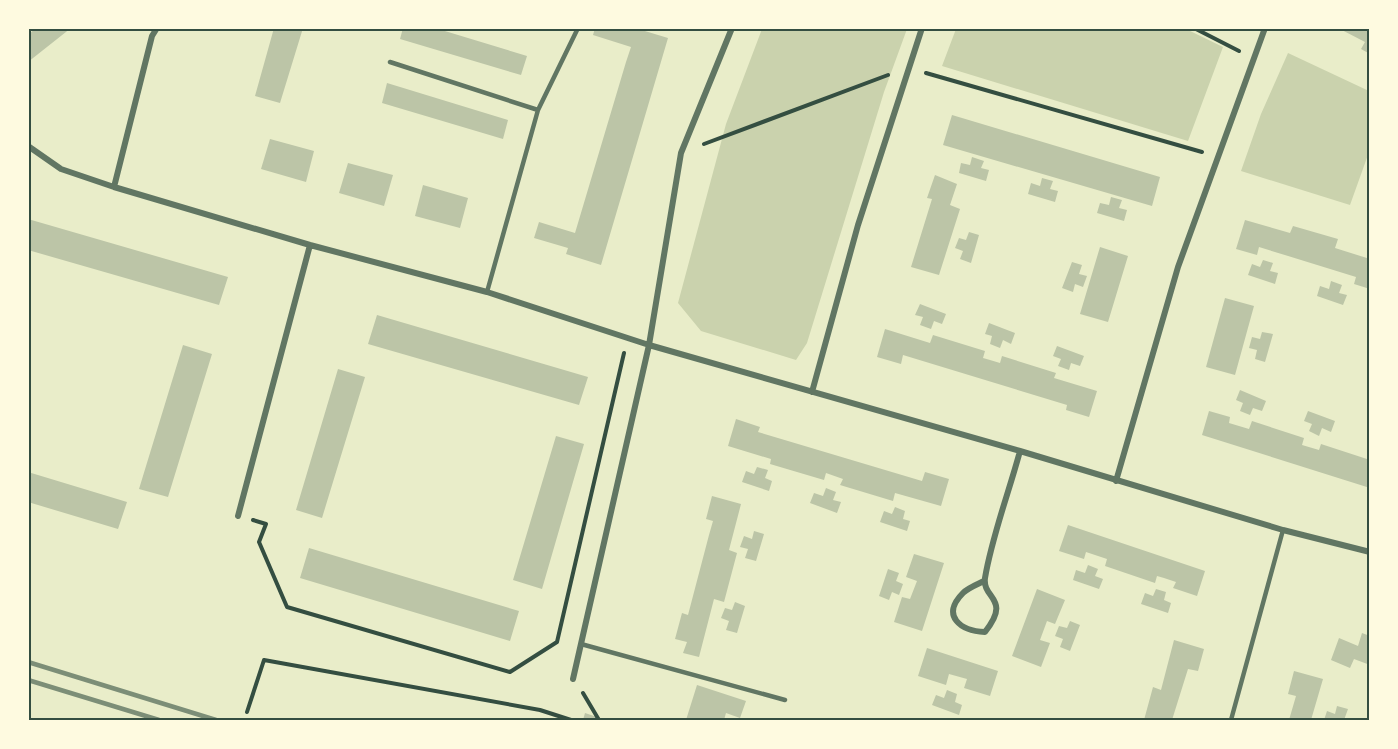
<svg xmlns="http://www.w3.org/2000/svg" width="1398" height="749" viewBox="0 0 1398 749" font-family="'Fira Sans Condensed',sans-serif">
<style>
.green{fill:#cad2ad}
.building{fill:#bcc5a7}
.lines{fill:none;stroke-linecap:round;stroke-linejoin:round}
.path{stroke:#344e41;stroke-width:4}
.service{stroke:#617663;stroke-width:4.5}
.minor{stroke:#617663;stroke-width:6}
.rail{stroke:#7c8e77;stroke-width:4.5}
.neatline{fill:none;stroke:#344e41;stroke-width:2}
</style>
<rect width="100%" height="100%" fill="#e9edc9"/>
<!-- green -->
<path class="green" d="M762,29H907L884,92L807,343L796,360L701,331L678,303L726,124Z
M956,29H1186L1223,47L1188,141L942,66Z
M1288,53L1369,91V152L1350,205L1241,171L1261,114Z"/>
<!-- building -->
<path class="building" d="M36,28H71L28,62V35Z
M274,28H303L280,103L255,96Z
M403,28H435L527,56L521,75L400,39Z
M595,28H635L668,38L601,265L566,254L568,248L534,238L539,222L575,233L626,62L631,47L593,35Z
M1338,28H1370V54L1361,49L1365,42Z
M387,83L508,120L503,139L382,103Z
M952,115L1160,177L1152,206L943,145Z
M270,139L314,151L306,182L261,169Z
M972,157L984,161L981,168L989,170L986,181L959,173L961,163L970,165Z
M348,163L393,175L384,206L339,193Z
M935,175L957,184L950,205L960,209L939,275L911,267L932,199L927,198Z
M1042,178L1053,181L1050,189L1058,191L1055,202L1028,194L1031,183L1040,186Z
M423,185L468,198L460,228L415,216Z
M1111,197L1122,200L1119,208L1127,210L1124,221L1097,213L1100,203L1109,205Z
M28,219L228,277L219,305L28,250Z
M1245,220L1290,233L1293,226L1338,239L1335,248L1370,259V289L1354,284L1356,277L1259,247L1257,255L1236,249Z
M969,232L979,235L971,263L960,259L963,251L955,248L959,238L966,240Z
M1100,247L1128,256L1108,322L1080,314Z
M1263,260L1273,263L1270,271L1278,273L1275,284L1248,275L1252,264L1260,267Z
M1072,262L1082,265L1079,274L1087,276L1083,287L1075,284L1073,292L1062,288Z
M1331,281L1342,285L1339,293L1347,295L1343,305L1317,296L1320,286L1329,289Z
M1225,298L1254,306L1235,375L1206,367Z
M920,304L946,314L942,324L934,321L931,329L920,325L923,317L915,315Z
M377,315L588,377L579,405L368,344Z
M989,323L1015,333L1011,344L1003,340L1000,348L990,344L992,336L985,334Z
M885,329L930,343L933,335L985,351L983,358L990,360L1000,363L1002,356L1056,373L1054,378L1097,391L1089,417L1066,410L1067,405L903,355L901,364L877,357Z
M1262,332L1273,334L1265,362L1255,359L1257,350L1249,348L1252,337L1260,339Z
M183,345L212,354L168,497L139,489Z
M1057,346L1084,356L1080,366L1071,363L1069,370L1058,366L1061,359L1053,356Z
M338,369L365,377L322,518L296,510Z
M1240,390L1266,401L1262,411L1253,408L1250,415L1240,411L1243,403L1236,400Z
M1209,411L1230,417L1229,423L1249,429L1252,421L1304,438L1302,445L1319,450L1321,444L1370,460V488L1202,435Z
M1308,411L1335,421L1331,432L1322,428L1319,436L1309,431L1312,424L1304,421Z
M736,419L760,427L758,432L922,481L925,472L949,479L941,506L895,493L893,501L840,485L843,479L826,473L824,480L770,464L771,459L728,446Z
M556,436L584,444L542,589L513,580Z
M757,467L768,470L765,478L772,481L769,491L742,482L746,471L754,474Z
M28,472L127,502L118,529L28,502Z
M826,488L836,492L833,500L841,502L837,513L810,503L814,493L823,496Z
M712,496L741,504L729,550L737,553L724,602L714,599L699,657L683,653L687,642L675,639L682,613L688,615L709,535L713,521L706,519Z
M895,507L905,511L903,519L910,521L907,531L880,522L884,511L892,514Z
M1068,525L1205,571L1197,596L1173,588L1176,582L1164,578L1157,576L1155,583L1105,566L1107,559L1086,552L1084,559L1059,551Z
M754,531L764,534L756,561L745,558L748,549L740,547L744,536L752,539Z
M309,548L519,611L510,641L300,578Z
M914,554L944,563L922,631L894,622L902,597L910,599L917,581L906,577Z
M1088,565L1098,569L1095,576L1103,579L1099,589L1073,580L1076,570L1085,573Z
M888,569L899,573L896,581L903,584L899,595L892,592L889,600L879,596Z
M1037,589L1065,600L1055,624L1047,621L1040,640L1050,643L1041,667L1012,656Z
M1156,589L1166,592L1164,600L1171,603L1168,613L1141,604L1145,593L1153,596Z
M735,602L745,606L737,633L726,630L729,621L721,618L725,608L732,610Z
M1070,621L1080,625L1070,651L1060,647L1063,639L1055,636L1059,626L1067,628Z
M1362,633L1370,636V665L1354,659L1350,668L1331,660L1339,638L1358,646Z
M1174,640L1204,649L1198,671L1188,669L1172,720H1144L1153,687L1161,690Z
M927,648L998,671L990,696L964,688L967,679L949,674L946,685L918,676Z
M1294,671L1323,679L1311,720H1289L1296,696L1288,694Z
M697,685L746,701L740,718L726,713L724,720H686Z
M947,690L957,694L955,702L962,705L959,715L932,705L936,695L944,698Z
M1337,706L1348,709L1344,720H1324L1327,711L1335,714Z
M585,713L603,719V720H583Z"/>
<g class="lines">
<!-- path -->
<path class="path" d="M1194,28L1239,51
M926,73L1202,152
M704,144L888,75
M253,520L266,524L259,542L287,607L510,672L557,642L624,353
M583,693L599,720
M247,712L264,660L540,710L571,720"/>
<!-- service -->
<path class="service" d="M390,62L538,110
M487,292L538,110L578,28
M581,644L785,700
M1231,720L1283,530"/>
<!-- minor -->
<path class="minor" d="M28,146L61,169L114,187L310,245L487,292L649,345L1020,451L1283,530L1370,552
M114,187L152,36L157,28
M812,392L858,225L922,28
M1116,481L1178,267L1265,28
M238,516L310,245
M984,581C978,584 968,588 963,593C940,616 961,631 985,632C1012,598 982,599 985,578C992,536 1009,492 1020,451
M573,679L649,345L681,153L732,28"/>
<!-- rail -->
<path class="rail" d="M28,662L216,720
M28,680L159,720"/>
</g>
<!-- border -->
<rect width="1398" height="749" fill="none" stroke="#fefae0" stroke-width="60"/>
<rect x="30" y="30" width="1338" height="689" class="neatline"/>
</svg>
